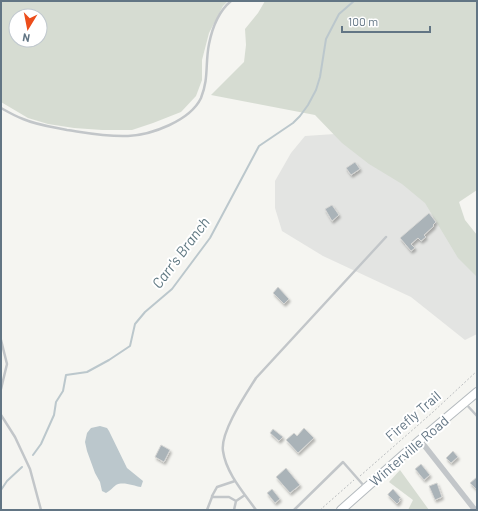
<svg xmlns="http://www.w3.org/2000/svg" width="478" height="511" viewBox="0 0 478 511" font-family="Barlow,sans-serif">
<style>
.built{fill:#e3e4e2}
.green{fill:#d6dcd2;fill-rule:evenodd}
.water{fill:#bbc7cc}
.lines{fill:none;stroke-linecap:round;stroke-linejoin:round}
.stream{stroke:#bbc7cc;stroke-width:2}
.building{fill:#aab3b8;stroke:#d6d6d4;filter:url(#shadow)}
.secondary-casing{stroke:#b4babe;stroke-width:10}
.path{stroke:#bbbec0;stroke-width:1;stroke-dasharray:2 2;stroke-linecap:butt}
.lane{stroke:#c2c6c9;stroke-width:2.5}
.street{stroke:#c2c6c9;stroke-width:5.5}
.secondary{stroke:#fff;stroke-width:8}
.labels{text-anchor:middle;stroke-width:4;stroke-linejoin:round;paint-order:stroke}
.street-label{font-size:14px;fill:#627584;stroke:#fff}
.water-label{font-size:15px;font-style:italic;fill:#5e7781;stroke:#fff}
</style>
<defs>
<filter id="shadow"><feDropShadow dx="1.5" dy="2.5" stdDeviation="1" flood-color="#0004"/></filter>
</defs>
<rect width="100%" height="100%" fill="#f5f5f1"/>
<!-- built -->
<path class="built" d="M335,134L426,199L477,268V334L465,340L411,297L323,256L282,231L275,208V181L291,153L305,136Z"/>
<!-- green -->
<path class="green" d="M1,1H228L223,6L209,33L202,60V80L196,96L181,112L153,123L132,130H102L74,128L48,124L28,118L1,102ZM16,16H40V40H16Z
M265,1H477V190L459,202L465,220L477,235V277L458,258L425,203L402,184L369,164L342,143L315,115L211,95L244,62L246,45L245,29L258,13Z
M400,470L429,510H408L413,500L389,482Z"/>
<!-- water -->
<path class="water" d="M100,426L107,428L109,431L127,468L143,481L141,487C134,486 123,481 116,485C112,488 110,491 106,493L102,491L100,482L95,473L87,451L85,442L87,433L91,428Z"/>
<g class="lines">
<!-- stream -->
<path class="stream" d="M33,455L41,444L54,415L56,402L63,391L66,375L87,372L109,360L130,346L135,324L145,312L172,289L210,238L259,146L293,123L300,116L308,105L316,90L320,77L326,39L339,14L354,1
M1,490L7,481L22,467"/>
</g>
<!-- building -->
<path class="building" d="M355,162L360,169L351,175L346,168Z
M332,205L339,215L332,221L325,209Z
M429,213L436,222L433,225L434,226L424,235L426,237L421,241L418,238L411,244L415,248L411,251L400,238Z
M278,287L289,299L284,304L273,293Z
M304,428L314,438L298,453L286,440L294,433L297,436Z
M273,429L283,437L279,441L270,433Z
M161,445L170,450L164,462L155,457Z
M453,451L458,457L451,463L446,458Z
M421,464L430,475L424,480L415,469Z
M286,468L300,485L290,493L276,477Z
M477,477V490L470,483Z
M437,483L442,497L435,500L429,486Z
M272,489L280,499L275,503L267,493Z
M393,489L401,498L399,499L400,501L397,504L388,495V494Z"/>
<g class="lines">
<defs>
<path id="secondary" d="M341,510L420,440L477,392"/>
</defs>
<!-- secondary casing -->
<use href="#secondary" class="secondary-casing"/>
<!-- path -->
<path class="path" d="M360,476L433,412L477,371
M320,510L354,480"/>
<!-- lane -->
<path class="lane" d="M1,108C8,112 15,116 23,119C37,125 52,127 67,130C87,133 107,137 128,136C151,135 190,121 201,98C209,78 205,64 209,44C212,29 219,11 231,1
M1,340L7,364L1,389
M465,403L477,416
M1,415L15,437L30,469L41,510
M212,496L217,487L235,481
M207,510L212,497H229L236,501
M234,510L236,501L245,495
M256,510C244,493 226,473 223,451C220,432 246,394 256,378L386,237
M294,510L343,462L365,487"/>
<!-- street -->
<path class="street" d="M420,440L475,510"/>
<!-- secondary -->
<use href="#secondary" class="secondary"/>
</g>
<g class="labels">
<!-- street labels -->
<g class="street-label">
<text transform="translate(413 416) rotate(-41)" y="5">Firefly Trail</text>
<text transform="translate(409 451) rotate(-41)" y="5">Winterville Road</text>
</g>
<!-- water labels -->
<g class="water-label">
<text transform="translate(181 253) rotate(-53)" y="5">Carr's Branch</text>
</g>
</g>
<!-- border -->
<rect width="478" height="511" fill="none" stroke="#627584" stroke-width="4"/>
<!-- north arrow -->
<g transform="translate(28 28) rotate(190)"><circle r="19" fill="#ffffff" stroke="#c0c8ce"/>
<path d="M0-3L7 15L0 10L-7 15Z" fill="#ec4d1b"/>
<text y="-6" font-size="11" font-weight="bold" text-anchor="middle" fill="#627584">N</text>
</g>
<!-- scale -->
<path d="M342 26v6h88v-6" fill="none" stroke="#627584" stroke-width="2"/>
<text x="348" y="26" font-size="12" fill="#627584" stroke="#ffffff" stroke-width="3" paint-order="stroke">100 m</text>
</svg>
